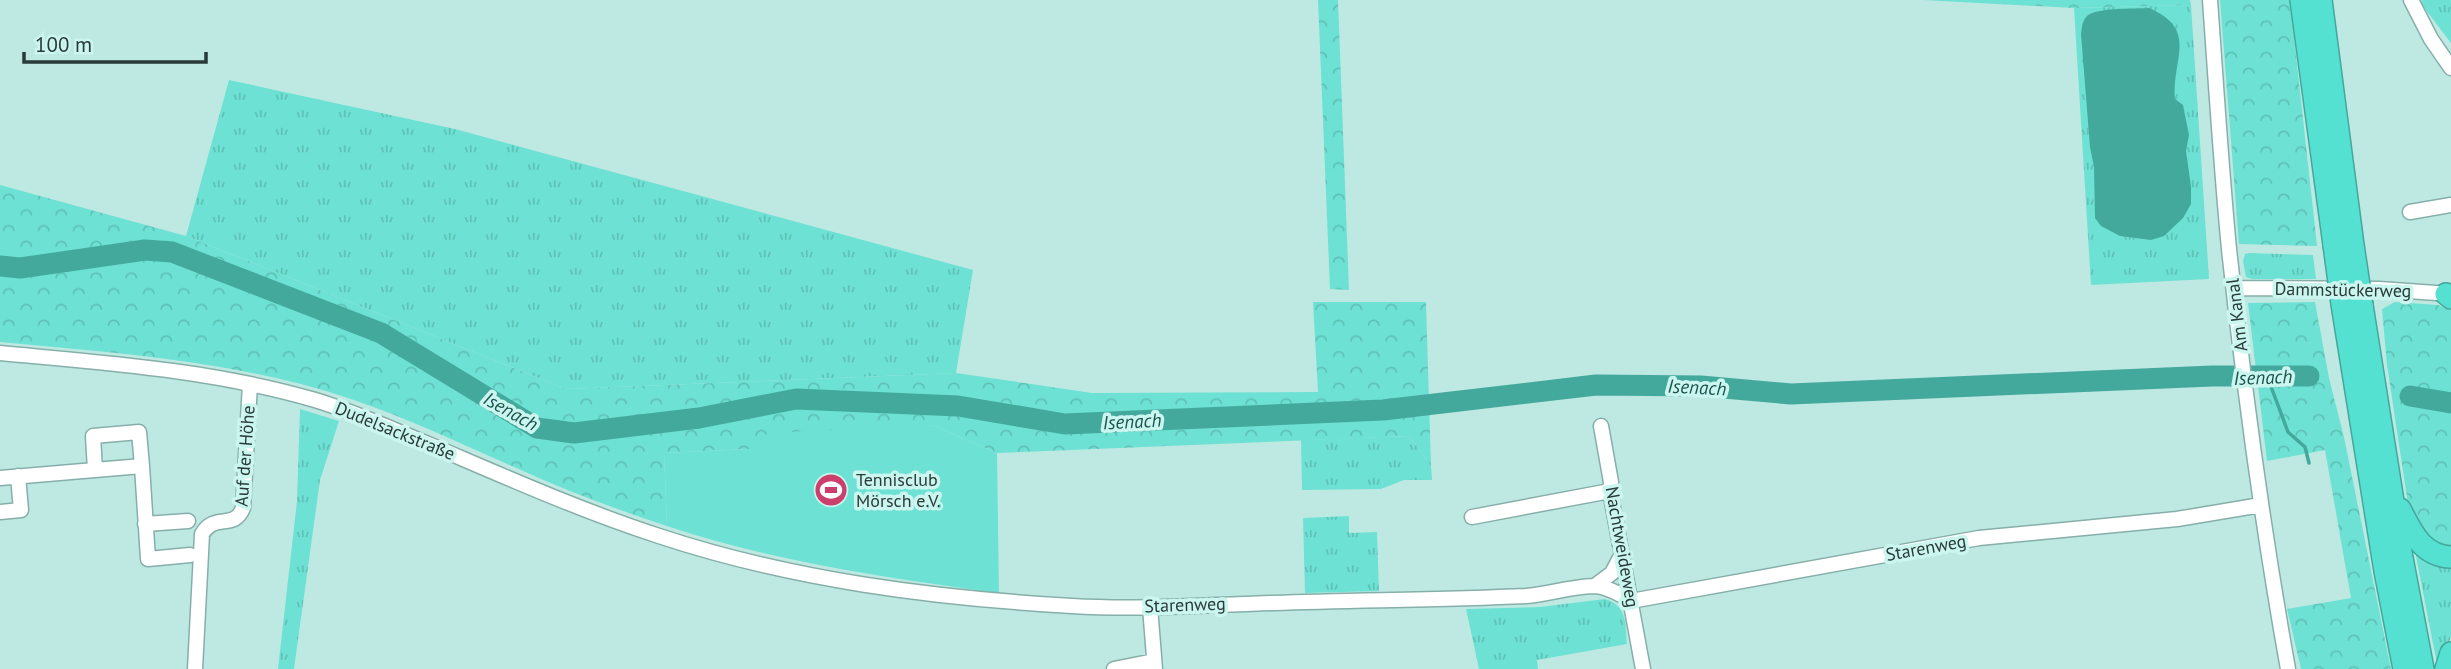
<svg xmlns="http://www.w3.org/2000/svg" width="2451" height="669" viewBox="0 0 2451 669" font-family="'PT Sans',sans-serif">
<style>
.grass{fill:url(#grass-tufts)}
.forest{fill:url(#forest-crowns)}
.garden{fill:#6de1d3}
.water{fill:#44a99d}
.lines{fill:none;stroke-linecap:round;stroke-linejoin:round}
.stream{stroke:#44a99d;stroke-width:3.5}
.river{stroke:#44a99d;stroke-width:21}
.minor-casing{stroke:#86afa9;stroke-width:17}
.highway-casing{stroke:#45a79b;stroke-width:24}
.minor{stroke:#fff;stroke-width:14}
.highway{stroke:#54e1d1;stroke-width:21}
.highway-bridge-casing{stroke:#45a79b;stroke-width:24;stroke-linecap:butt}
.highway-bridge{stroke:#54e1d1;stroke-width:21}
.labels{text-anchor:middle;stroke-width:7;stroke-linejoin:round;paint-order:stroke}
.street-label{font-size:18px;fill:#293a38;stroke:#cbf6ef}
.poi-label{font-size:18px;fill:#293a38;stroke:#cbf6ef;text-anchor:start}
.water-label{font-size:19px;font-style:italic;fill:#1a534d;stroke:#cbf6ef}
</style>
<defs>
<pattern id="grass-tufts" width="24" height="20" patternUnits="userSpaceOnUse" patternTransform="scale(1.75)"><rect width="24" height="20" fill="#6de1d3"/><path d="M3 7l-1-3M5 7V3M7 7l1-3M15 17l-1-3M17 17v-4M19 17l1-3" fill="none" stroke="#5ec2b6"/></pattern>
<pattern id="forest-crowns" width="20" height="18" patternUnits="userSpaceOnUse" patternTransform="scale(1.75)"><rect width="20" height="18" fill="#6de1d3"/><path d="M2 6a3 3 0 1 1 6 0M12 15a3 3 0 1 1 6 0" fill="none" stroke="#5ec2b6"/></pattern>
</defs>
<rect width="100%" height="100%" fill="#bee9e2"/>
<!-- grass -->
<path class="grass" d="M2424,0H2451V43L2419,1Z
M2191,5L2209,279L2091,285L2074,8Z
M229,80L455,129L973,270L956,373L566,389L186,236Z
M2249,253L2313,255L2316,279H2252L2246,277L2243,261L2245,254Z
M300,409L339,421L320,480L294,669H278L297,501Z
M1409,436L1431,466L1432,480H1404L1381,489L1302,490L1301,440Z
M1349,516V533L1377,532L1379,591L1305,593L1303,518Z
M2414,546L2451,563V636L2441,669H2438Z
M1605,599C1628,606 1625,624 1627,644L1537,660L1538,669H1479L1466,609L1540,607Z"/>
<!-- forest -->
<path class="forest" d="M1318,0H1338L1349,290L1330,289Z
M1923,0H2190L2191,5L2074,8Z
M2220,0H2290L2317,246L2239,244Z
M0,185L186,236L566,389L956,373L1092,393L1318,392L1313,302H1426L1431,466L1409,436L997,453L932,425L749,449L664,453L667,526C618,510 570,492 523,471C466,446 410,419 351,399C237,361 118,353 0,342Z
M2315,302L2329,378L2344,437L2391,669H2301L2287,609L2351,598L2325,450L2267,461L2248,303Z
M2395,302L2438,305L2451,310V550L2418,533L2408,504L2387,365L2382,309Z"/>
<!-- garden -->
<path class="garden" d="M932,425L997,453L999,593C887,578 775,562 667,526L664,453L749,449L768,433Z"/>
<!-- water -->
<path class="water" d="M2149,8C2199,30 2172,58 2175,99L2183,105L2189,135L2186,151L2191,187V204L2183,218L2164,236L2151,240L2120,236L2101,226L2095,218L2094,167L2090,147L2081,34C2082,28 2082,22 2086,17C2095,7 2134,9 2149,8Z"/>
<g class="lines">
<!-- stream -->
<path class="stream" d="M2267,376L2288,432L2305,447L2309,463"/>
<!-- river -->
<path class="river" d="M0,266L20,268L145,250L172,252L381,333L537,428L574,433L699,418L796,399L958,406L1065,424L1383,410L1596,385L1701,386L1791,394L2212,376H2309
M2410,396L2451,403"/>
<defs>
<path id="minor" d="M2210,0C2216,83 2221,166 2229,249C2244,389 2263,530 2288,669
M2411,0L2431,39L2451,68
M2410,212L2451,205
M2234,288L2379,289L2451,294
M0,353C106,363 212,370 315,400C355,412 394,430 433,446C508,478 582,511 659,536C792,580 933,598 1072,606C1139,610 1207,605 1274,603C1358,600 1442,600 1526,596C1548,594 1570,587 1593,586C1606,586 1620,594 1631,601L1979,538L2177,519L2261,505
M1601,426L1611,482L1610,491L1643,669
M95,470L93,436L139,432L142,466
M0,478L142,466L148,559L190,555
M0,512L21,510L18,476
M1472,517L1610,491
M145,524L188,521
M1596,585L1612,573L1622,554
M1150,607L1155,669
M195,669L202,534C215,512 234,531 243,508L250,384
M1114,669L1154,661"/>
<path id="highway" d="M2301,0L2334,245
M2321,0L2353,245
M2446,294L2451,298
M2342,304L2385,571L2404,669
M2362,305L2402,558L2423,669
M2400,509C2412,532 2422,556 2451,557
M2446,669L2451,653"/>
</defs>
<!-- minor casing -->
<use href="#minor" class="minor-casing"/>
<!-- highway casing -->
<use href="#highway" class="highway-casing"/>
<!-- minor -->
<use href="#minor" class="minor"/>
<!-- highway -->
<use href="#highway" class="highway"/>
<defs>
<path id="highway-bridge" d="M2334,245L2342,304
M2353,245L2362,305"/>
</defs>
<!-- highway-bridge casing -->
<use href="#highway-bridge" class="highway-bridge-casing"/>
<!-- highway-bridge -->
<use href="#highway-bridge" class="highway-bridge"/>
</g>
<!-- icons -->
<defs>
<symbol id="stadium-disc" viewBox="-11 -11 22 22"><circle r="9.5" fill="#cc3f6d" stroke="#cbf6ef"/><path d="M0-5a6.5 5 0 1 0 0 10a6.5 5 0 1 0 0-10ZM-3.5-1.8h7v3.6h-7Z" fill="#fff"/></symbol>
</defs>
<g fill-rule="evenodd">
<use href="#stadium-disc" x="812" y="471" width="38" height="38"/>
</g>
<g class="labels">
<!-- street labels -->
<g class="street-label">
<text transform="translate(2343 290) rotate(1)" y="6">Dammstückerweg</text>
<text transform="translate(2237 315) rotate(-97)" y="6">Am Kanal</text>
<text transform="translate(395 431) rotate(22)" y="6">Dudelsackstraße</text>
<text transform="translate(245 456) rotate(-86)" y="6">Auf der Höhe</text>
<text transform="translate(1622 547) rotate(80)" y="6">Nachtweideweg</text>
<text transform="translate(1926 548) rotate(-10)" y="6">Starenweg</text>
<text transform="translate(1185 605) rotate(-2)" y="6">Starenweg</text>
</g>
<!-- poi labels -->
<g class="poi-label">
<text x="856" y="486">Tennisclub<tspan x="856" dy="21">Mörsch e.V.</tspan></text>
</g>
<!-- water labels -->
<g class="water-label">
<text transform="translate(2263 377) rotate(-2)" y="7">Isenach</text>
<text transform="translate(1697 387) rotate(3)" y="7">Isenach</text>
<text transform="translate(511 411) rotate(29)" y="7">Isenach</text>
<text transform="translate(1132 421) rotate(-3)" y="7">Isenach</text>
</g>
</g>
<!-- scale -->
<path d="M24 52v10h182v-10" fill="none" stroke="#293a38" stroke-width="3.5"/>
<text x="35" y="52" font-size="21" fill="#293a38" stroke="#cbf6ef" stroke-width="5" paint-order="stroke">100 m</text>
</svg>
